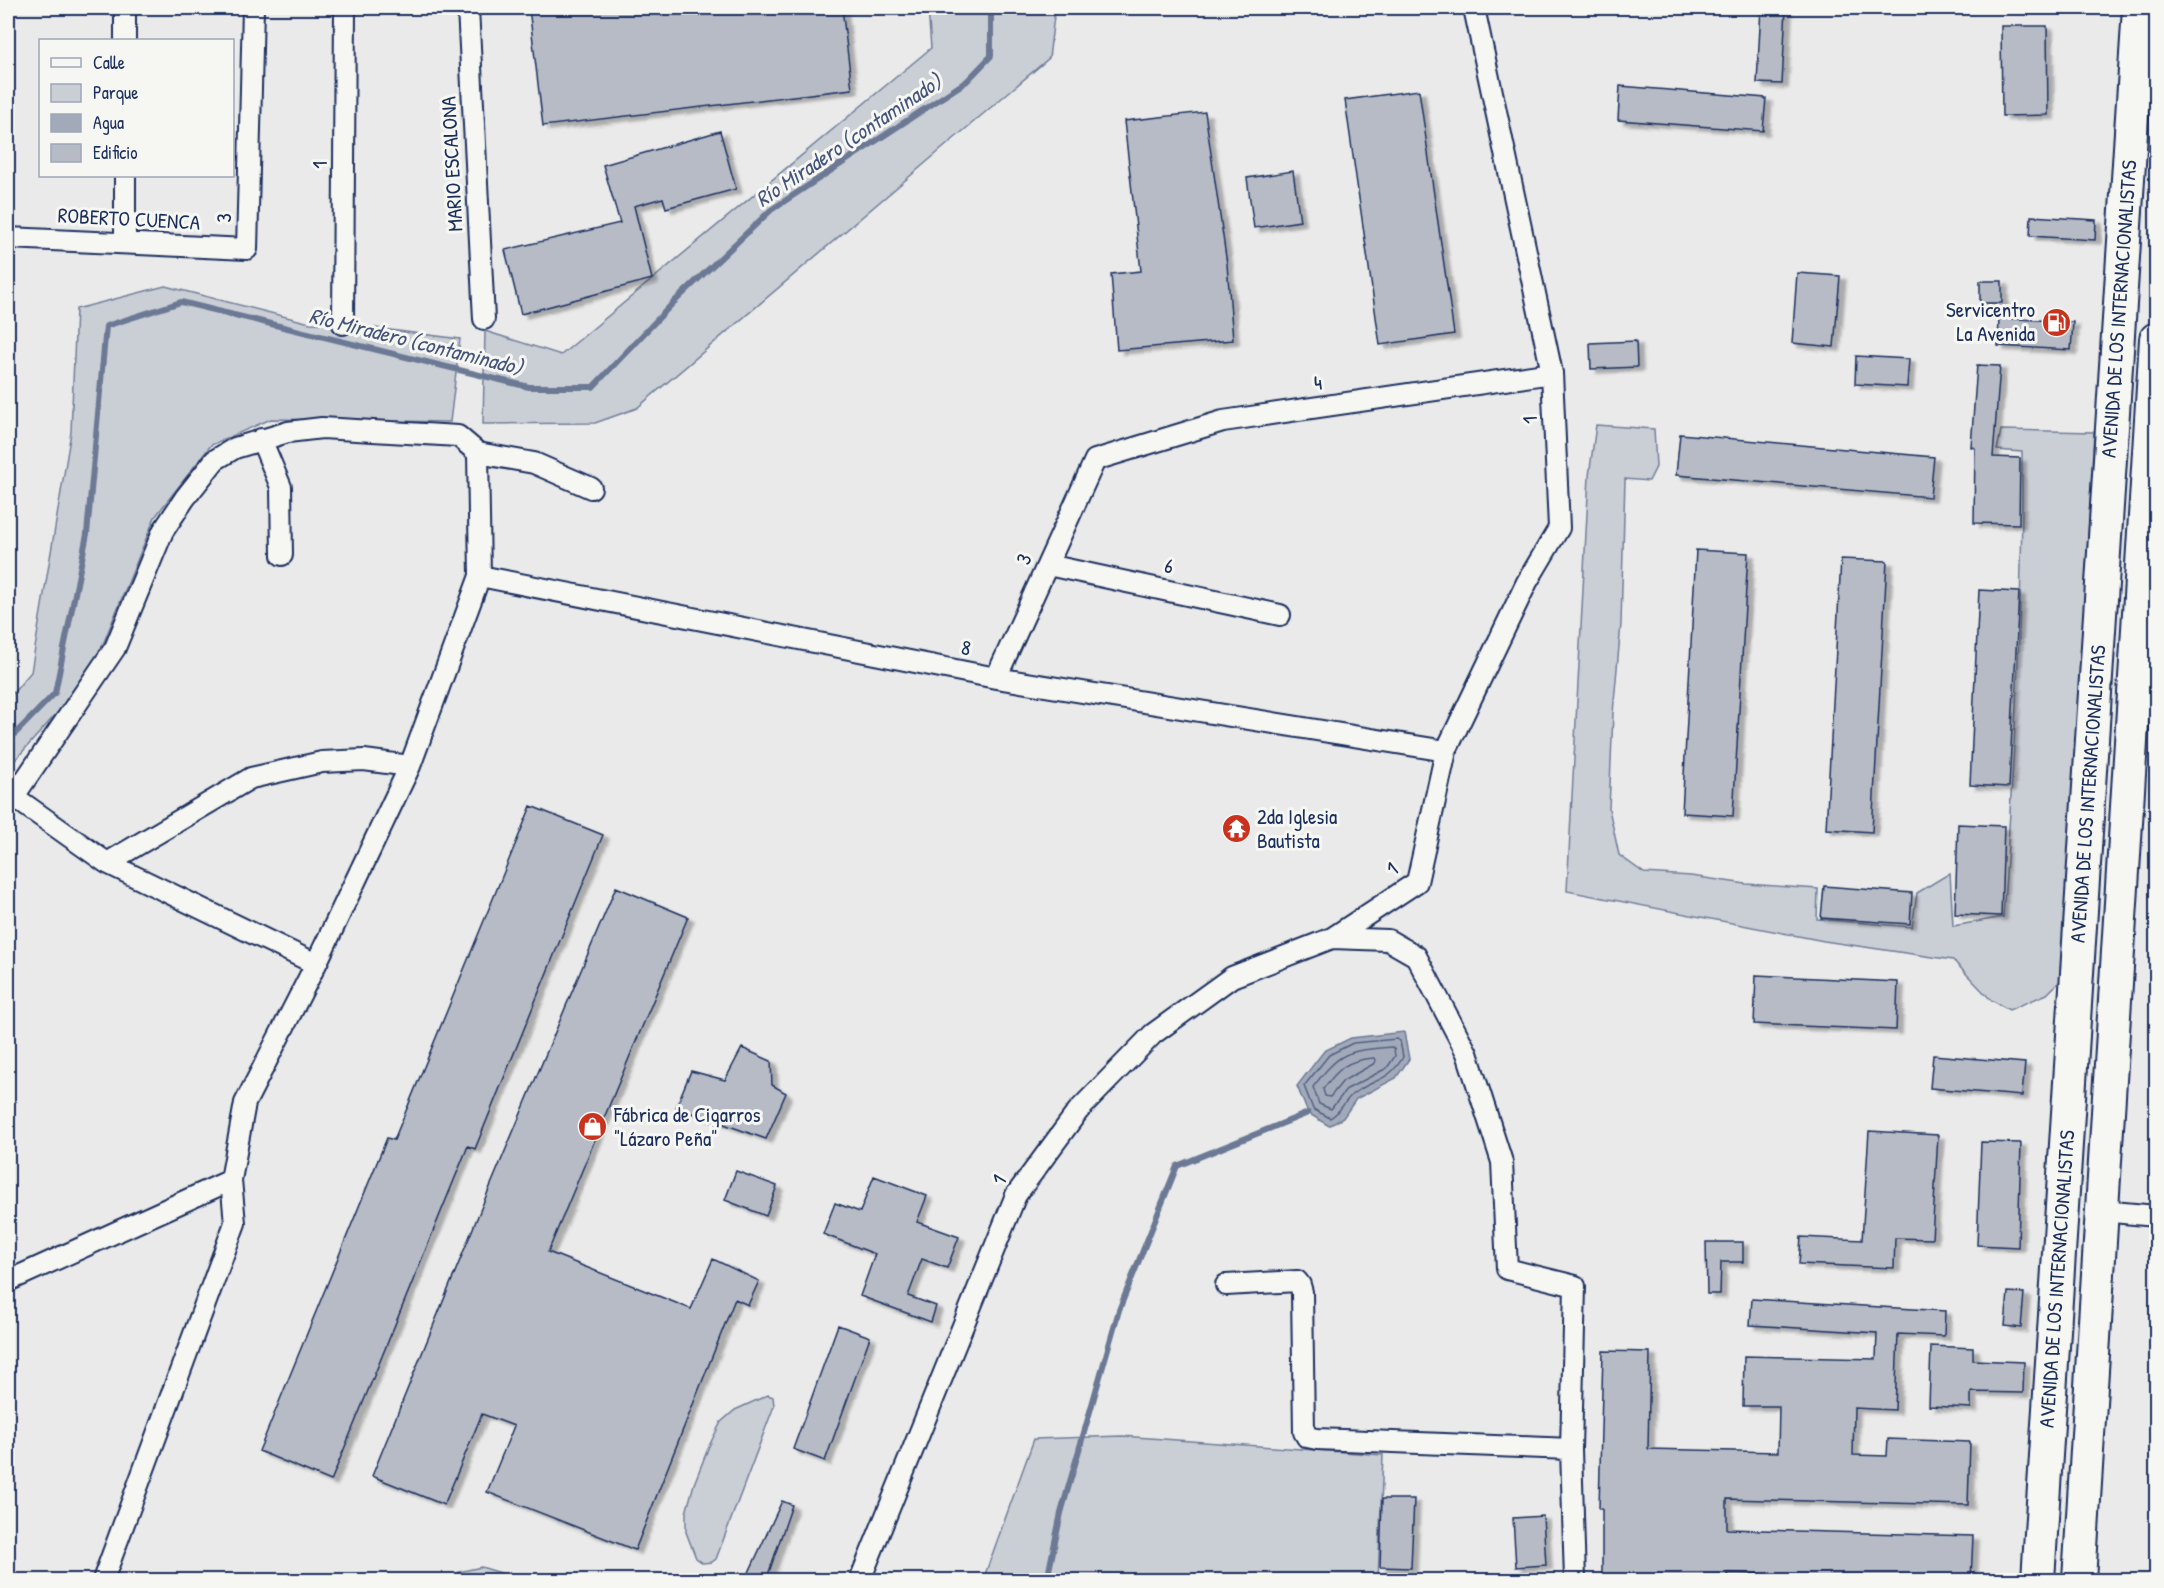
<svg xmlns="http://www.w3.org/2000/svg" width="2164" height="1588" viewBox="0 0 2164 1588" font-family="'Patrick Hand',sans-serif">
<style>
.green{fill:#caced5;stroke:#727e9a;stroke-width:1.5}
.water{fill:#a2aaba;stroke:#6c7995;stroke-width:1.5}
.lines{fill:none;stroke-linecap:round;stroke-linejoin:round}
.shore{stroke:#516083;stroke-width:1.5}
.stream{stroke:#6c7995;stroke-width:6}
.building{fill:#b6bbc6;stroke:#1b2f5e;stroke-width:1.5;filter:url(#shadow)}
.minor-casing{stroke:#1b2f5e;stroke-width:24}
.trunk-casing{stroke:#1b2f5e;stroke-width:36}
.minor{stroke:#f6f6f2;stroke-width:20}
.trunk{stroke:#f6f6f2;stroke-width:32}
.labels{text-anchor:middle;stroke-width:6;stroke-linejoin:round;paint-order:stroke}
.street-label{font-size:21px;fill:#1b2f5e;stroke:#f6f6f2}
.poi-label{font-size:21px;fill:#1b2f5e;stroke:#f6f6f2;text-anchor:start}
.water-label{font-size:22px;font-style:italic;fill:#44547a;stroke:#f6f6f2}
</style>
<defs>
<filter id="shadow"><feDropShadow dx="6" dy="4" stdDeviation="1.5" flood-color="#0004"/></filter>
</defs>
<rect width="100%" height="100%" fill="#e9eae9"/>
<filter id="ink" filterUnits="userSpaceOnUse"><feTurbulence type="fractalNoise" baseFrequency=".0167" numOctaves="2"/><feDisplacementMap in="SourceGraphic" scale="12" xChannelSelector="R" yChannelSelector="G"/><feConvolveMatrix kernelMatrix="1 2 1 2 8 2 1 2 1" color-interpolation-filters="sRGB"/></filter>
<g filter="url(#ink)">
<!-- green -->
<path class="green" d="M928,8H1055L1049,58L637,408L595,423L483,424L485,331L561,355L931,48Z
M165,286L310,323L343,324L460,339L450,422L271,419L211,445L155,517L90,676L8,768V699L31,672L71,432L76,309Z
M1596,425L1654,429L1656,467L1649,481L1625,479L1621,624L1613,713L1609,809L1619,855L1644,873L1691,876L1746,884L1818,889L1817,919L1912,927L1917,893L1950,873L1953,926L2003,917C2014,762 2023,607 2022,452L1997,450L2001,430L2094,432L2067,903L2061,980L2047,994L2009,1010L1991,1000L1953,960L1824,941L1567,891L1589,476Z
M768,1395L773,1397L774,1406L716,1559L712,1562L703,1563L696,1558L686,1532V1513L694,1484L709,1446L721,1422L735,1410Z
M1122,1436L1383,1455L1378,1580H983L1034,1439Z
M481,1567L524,1580H455L459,1572Z"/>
<!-- water -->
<path class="water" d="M1404,1032L1409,1059L1396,1078L1356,1099L1343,1118L1329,1126L1308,1113L1297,1086L1324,1051L1351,1038Z"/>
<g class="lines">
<!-- shore -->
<path class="shore" d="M1397,1039L1400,1041L1403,1057C1388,1083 1374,1078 1353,1094C1344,1101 1341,1112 1330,1118L1313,1109L1304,1086L1329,1055L1353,1043Z
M1391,1047L1394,1049L1395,1056L1387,1068L1347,1089L1331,1109L1319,1104L1313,1087C1340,1051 1347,1051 1391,1047Z
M1374,1058L1376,1060L1375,1063L1343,1081L1330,1097L1325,1096L1323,1089C1339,1068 1347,1060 1374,1058Z"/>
<!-- stream -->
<path class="stream" d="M8,741L55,693L87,534L106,326L181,302L529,387H593L674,302L771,210L967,81L991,56V13L989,8
M1047,1580L1061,1513L1119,1310L1177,1166L1308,1113"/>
</g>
<!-- building -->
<path class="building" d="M529,8H842L852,89L543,126Z
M1761,8H1786L1782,84L1757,83Z
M2001,26H2047L2048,115L2002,116Z
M1620,86L1766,98L1763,131L1618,120Z
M1419,90L1454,334L1380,345L1345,100Z
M1205,112L1227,264L1233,340L1117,350L1111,274L1141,271L1124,121Z
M720,131L736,189L666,208L663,198L634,206L652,279L521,314L505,250L620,223L603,165Z
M1293,171L1300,221L1254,228L1247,178Z
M2031,216L2096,220L2095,240L2030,236Z
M1797,273L1840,276L1834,347L1792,343Z
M1980,281H2002V303H1980Z
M1999,318L2073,322L2071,350L1998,346Z
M1636,341L1637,367L1591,369L1590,343Z
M1856,356L1909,359L1907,387L1855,384Z
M1977,365L2000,366L1993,457L2020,458L2019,524L1974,523L1975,448L1971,447Z
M1680,434L1934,457L1930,497L1676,475Z
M1696,550L1748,553L1733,816L1682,813Z
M1841,559L1887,561L1872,832L1826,829Z
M1979,590L2019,592L2009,787L1970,785Z
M531,806L603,835L475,1149L468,1146L331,1481L259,1451L387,1138L394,1140Z
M1958,824L2004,826L2001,916L1955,914Z
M1824,886L1912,893L1910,924L1821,918Z
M616,887L688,917L548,1252L691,1309L713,1259L759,1281L748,1305L735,1299L635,1550L487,1492L514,1426L482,1414L444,1505L372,1476L482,1206Z
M1756,975L1898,982L1896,1030L1754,1024Z
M742,1048L771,1061L772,1085L786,1093L766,1139L676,1107L691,1071L725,1080Z
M1933,1055L2025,1063L2022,1096L1930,1088Z
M1869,1131L1938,1135L1932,1239L1895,1238L1894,1268L1799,1264L1801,1237L1862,1240Z
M1981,1142L2021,1143L2018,1247L1977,1245Z
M736,1171L777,1186L766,1216L725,1200Z
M874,1176L927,1196L917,1222L959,1237L947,1268L922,1259L908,1296L936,1306L931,1322L860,1296L875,1254L823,1234L835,1203L860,1212Z
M1706,1242H1743V1262H1721L1720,1294H1707Z
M2008,1292L2024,1293L2021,1328L2005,1326Z
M1752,1299L1945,1311L1944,1336L1898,1334L1895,1410L1854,1408L1853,1455L1887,1456L1888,1439L1970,1442L1968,1505L1727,1499V1529L1973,1536L1971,1581H1763V1574L1727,1573V1581H1602V1509H1599L1603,1351L1650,1352L1648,1449L1778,1452L1779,1406H1743L1744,1356L1876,1359L1877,1333L1750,1325Z
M838,1325L870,1337L825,1461L793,1449Z
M1931,1346L1973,1348V1360L2024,1362L2023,1393L1971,1392V1408L1929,1406Z
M1382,1499H1414L1411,1568L1380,1567Z
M782,1501L792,1505L766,1581H745Z
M1543,1516L1546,1565L1516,1567L1513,1518Z"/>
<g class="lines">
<defs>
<path id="minor" d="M125,8V40
M468,8L484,319
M2135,61L2156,63
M125,176V242
M8,238L247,249L253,8
M343,324L345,8
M261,439L281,487L282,555
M1048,565L1280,615
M480,576L996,678L1446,751
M996,678L1095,460L1223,421L1552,373
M14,797L107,863L316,964
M8,805L115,648L163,531L185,498L215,460L235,448L288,432L322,428L458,436L478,453L534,463L591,488
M107,863L251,778L322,762L364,760L410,766
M1332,938L1388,940L1416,956L1467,1053L1502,1162L1507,1269L1575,1286L1571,1449L1575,1580
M2102,1211L2156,1216
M8,1281L231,1180
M1226,1285L1297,1281L1300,1285L1302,1292L1304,1432L1307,1437L1317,1439L1571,1449
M103,1580L235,1223L231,1180L245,1103L316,964L410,766L480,576L478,453
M860,1580L1016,1195L1078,1111L1153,1034L1232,977L1332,938L1417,882L1446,751L1527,582L1559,528L1552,373L1474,8"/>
<path id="trunk" d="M2038,1580L2139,8
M2079,1580L2156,339"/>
</defs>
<!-- minor casing -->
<use href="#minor" class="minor-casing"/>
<!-- trunk casing -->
<use href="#trunk" class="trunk-casing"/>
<!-- minor -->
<use href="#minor" class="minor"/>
<!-- trunk -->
<use href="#trunk" class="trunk"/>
</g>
</g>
<!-- icons -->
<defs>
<symbol id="fuel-disc" viewBox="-11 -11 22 22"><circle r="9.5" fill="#c8321e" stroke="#f6f6f2"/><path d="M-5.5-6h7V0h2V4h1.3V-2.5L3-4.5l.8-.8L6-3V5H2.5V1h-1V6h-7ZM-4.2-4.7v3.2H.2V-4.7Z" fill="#fff"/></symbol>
<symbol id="temple-disc" viewBox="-11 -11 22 22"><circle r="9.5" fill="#c8321e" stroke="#f6f6f2"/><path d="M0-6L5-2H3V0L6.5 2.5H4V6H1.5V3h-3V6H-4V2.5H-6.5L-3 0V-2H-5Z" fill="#fff"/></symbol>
<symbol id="shop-disc" viewBox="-11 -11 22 22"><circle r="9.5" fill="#c8321e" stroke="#f6f6f2"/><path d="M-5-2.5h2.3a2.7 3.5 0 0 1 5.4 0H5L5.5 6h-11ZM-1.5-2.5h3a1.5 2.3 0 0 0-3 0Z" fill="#fff"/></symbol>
</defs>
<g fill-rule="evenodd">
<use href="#fuel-disc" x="2040" y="306" width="33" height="33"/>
<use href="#temple-disc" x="1220" y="812" width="33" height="33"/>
<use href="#shop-disc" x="576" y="1110" width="33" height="33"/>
</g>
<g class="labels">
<!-- street labels -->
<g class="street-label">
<text transform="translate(452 164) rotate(-93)" y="7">MARIO ESCALONA</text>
<text transform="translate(320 165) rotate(-90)" y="7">1</text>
<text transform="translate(224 218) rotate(-89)" y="7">3</text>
<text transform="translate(129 219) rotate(3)" y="7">ROBERTO CUENCA</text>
<text transform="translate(2119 309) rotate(-86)" y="7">AVENIDA DE LOS INTERNACIONALISTAS</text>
<text transform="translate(1318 383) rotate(-8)" y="7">4</text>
<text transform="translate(1530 420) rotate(-93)" y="7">1</text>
<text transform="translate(1024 559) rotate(-66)" y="7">3</text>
<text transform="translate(1169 566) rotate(12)" y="7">6</text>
<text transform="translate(966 648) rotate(11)" y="7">8</text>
<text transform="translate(2088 794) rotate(-86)" y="7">AVENIDA DE LOS INTERNACIONALISTAS</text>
<text transform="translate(1392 869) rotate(-39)" y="7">1</text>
<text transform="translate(999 1180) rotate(-59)" y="7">1</text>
<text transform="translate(2057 1279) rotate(-86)" y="7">AVENIDA DE LOS INTERNACIONALISTAS</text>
</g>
<!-- poi labels -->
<g class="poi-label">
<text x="2035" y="317" text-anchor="end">Servicentro<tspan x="2035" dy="24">La Avenida</tspan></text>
<text x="1257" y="824">2da Iglesia<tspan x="1257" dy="24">Bautista</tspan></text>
<text x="614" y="1122">Fábrica de Cigarros<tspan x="614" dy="24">"Lázaro Peña"</tspan></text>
</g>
<!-- water labels -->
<g class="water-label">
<text transform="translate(848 140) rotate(-34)" y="8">Río Miradero (contaminado)</text>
<text transform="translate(416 341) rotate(14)" y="8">Río Miradero (contaminado)</text>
</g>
</g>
<!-- margin -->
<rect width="2164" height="1588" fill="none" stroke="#f6f6f2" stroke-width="30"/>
<rect x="15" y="15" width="2134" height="1558" fill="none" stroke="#1b2f5e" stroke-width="2" filter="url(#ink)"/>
<!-- legend -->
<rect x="39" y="39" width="195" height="138" fill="#f6f6f2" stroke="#9ea6b7" stroke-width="1.5"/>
<rect x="51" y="58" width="30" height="9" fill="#f6f6f2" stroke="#9ea6b7" stroke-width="1.5"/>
<text x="93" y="69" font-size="18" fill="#1b2f5e">Calle</text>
<rect x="51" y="84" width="30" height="18" fill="#caced5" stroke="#9ea6b7" stroke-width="1.5"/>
<text x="93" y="99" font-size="18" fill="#1b2f5e">Parque</text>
<rect x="51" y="114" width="30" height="18" fill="#a2aaba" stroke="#9ea6b7" stroke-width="1.5"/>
<text x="93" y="129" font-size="18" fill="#1b2f5e">Agua</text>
<rect x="51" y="144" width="30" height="18" fill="#b6bbc6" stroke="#9ea6b7" stroke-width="1.5"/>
<text x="93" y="159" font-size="18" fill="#1b2f5e">Edificio</text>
</svg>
